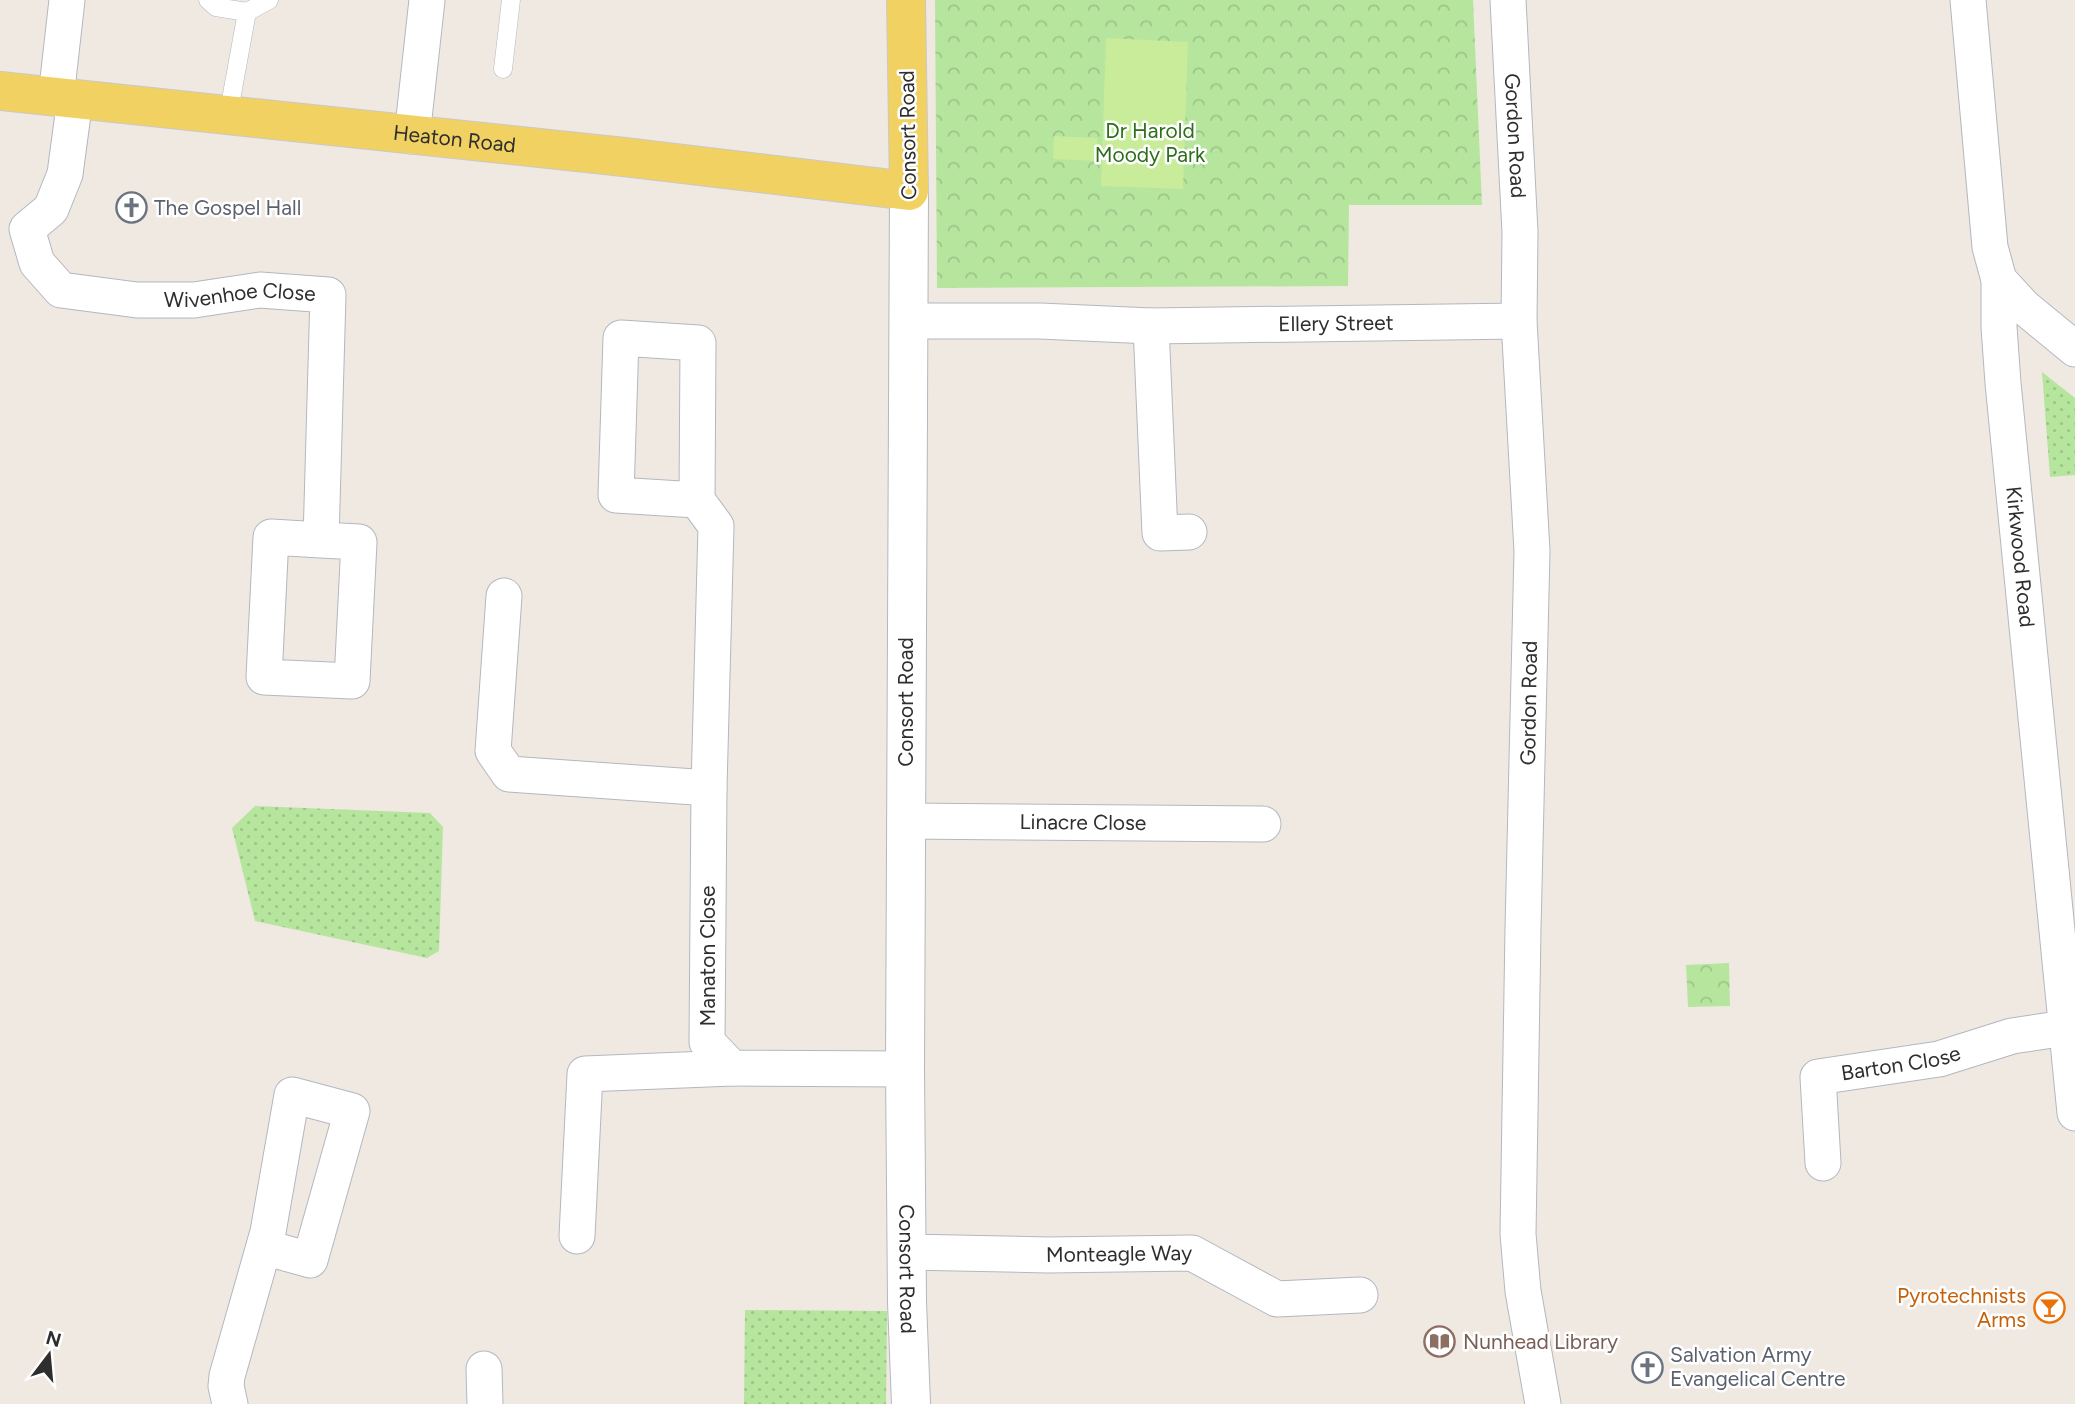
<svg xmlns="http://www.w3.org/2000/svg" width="2075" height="1404" font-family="Figtree,sans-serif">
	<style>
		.grass { fill: url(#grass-dots) }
		.park { fill: url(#park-crowns) }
		.pitch { fill: #c9ec9a }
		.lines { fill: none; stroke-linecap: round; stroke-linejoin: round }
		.service-casing { stroke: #b4b7c1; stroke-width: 19 }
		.minor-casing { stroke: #b4b7c1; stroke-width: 37 }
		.tertiary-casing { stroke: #b4b7c1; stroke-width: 40 }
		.primary-casing { stroke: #c9c9c9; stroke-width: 40 }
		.service { stroke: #fff; stroke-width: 18 }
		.minor { stroke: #fff; stroke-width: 35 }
		.tertiary { stroke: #fff; stroke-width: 38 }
		.primary { stroke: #f2d163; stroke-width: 38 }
		.labels { text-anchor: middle; stroke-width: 5; stroke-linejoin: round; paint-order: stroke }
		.park-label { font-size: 21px; fill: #2c6e1b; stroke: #fff }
		.street-label { font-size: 21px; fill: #2e2e2e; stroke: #fff }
		.worship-label { font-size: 21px; fill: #5b616d; stroke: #fff; text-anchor: start }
		.food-label { font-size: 21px; fill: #c56008; stroke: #fff; text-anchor: end }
		.education-label { font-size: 21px; fill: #785e54; stroke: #fff; text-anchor: start }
	</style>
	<defs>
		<pattern id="grass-dots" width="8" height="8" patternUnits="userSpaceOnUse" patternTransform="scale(1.75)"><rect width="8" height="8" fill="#b6e59e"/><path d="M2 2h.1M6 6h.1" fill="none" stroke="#9dc588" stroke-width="1.8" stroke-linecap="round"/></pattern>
		<pattern id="park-crowns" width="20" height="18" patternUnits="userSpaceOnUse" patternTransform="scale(1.75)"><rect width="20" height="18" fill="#b6e59e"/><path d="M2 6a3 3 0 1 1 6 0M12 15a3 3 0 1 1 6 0" fill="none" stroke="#9dc588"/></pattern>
	</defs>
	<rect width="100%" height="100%" fill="#efe9e1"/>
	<path class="grass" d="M2042 372 2075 398V475L2050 477Z
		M255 806 430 813 443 827 439 951 427 958 255 921 232 828Z
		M745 1310 887 1311 886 1404H744Z"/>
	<path class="park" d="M935 0H1473L1482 205H1349L1348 286 937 288Z
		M1729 963 1730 1006 1688 1007 1686 965Z"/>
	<path class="pitch" d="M1106 38 1188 42 1183 189 1101 186Z
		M1054 136 1097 138V161L1053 159Z"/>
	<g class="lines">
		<defs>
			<path id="service" d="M208 0 216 7 247 12 269 0
				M503 69 511 0
				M228 116 247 12"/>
			<g id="minor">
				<path id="s1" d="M1508 0 1520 232 1519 321 1532 551 1523 929 1518 1234 1523 1291 1543 1404"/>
				<path id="s2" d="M1968 0 1990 247 1999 280V327L2003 383 2075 1113"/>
				<path d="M56 97 67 0"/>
				<path id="s3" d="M75 99 65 174 51 209 27 229 37 263 61 290 137 300H194L260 290 328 295 321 540 271 537 264 677 352 681 359 542 321 540"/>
				<path d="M412 136 427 0"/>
				<path d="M1999 280 2024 307 2075 349"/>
				<path id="s4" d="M909 321H1040L1151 326 1519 321"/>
				<path d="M1151 326 1160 533 1189 532"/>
				<path d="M697 500 616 495 621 338 698 343 697 500 716 526 709 788 707 1042 732 1068 905 1069"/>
				<path d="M504 596 493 751 509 774 709 788"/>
				<path id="s5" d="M905 821 1263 824"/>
				<path id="s6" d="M1823 1163 1818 1077 1939 1059 2012 1036 2065 1028"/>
				<path d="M577 1236 585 1074 732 1068"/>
				<path id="s7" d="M907 1252 1048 1255 1192 1253 1277 1299 1360 1295"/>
				<path d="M484 1369 485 1404"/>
				<path d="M230 1404 226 1386 227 1376 268 1232 292 1095 352 1111 310 1260 264 1247"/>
			</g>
			<g id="tertiary">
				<path id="s8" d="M909 191 905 1069 907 1302 911 1404"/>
			</g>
			<g id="primary">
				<path id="s9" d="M0 91 624 157 909 191 906 0"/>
			</g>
		</defs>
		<use href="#service" class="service-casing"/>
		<use href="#minor" class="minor-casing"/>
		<use href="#tertiary" class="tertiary-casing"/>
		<use href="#primary" class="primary-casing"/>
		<use href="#service" class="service"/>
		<use href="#minor" class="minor"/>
		<use href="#tertiary" class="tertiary"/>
		<use href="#primary" class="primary"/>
	</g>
	<defs>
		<symbol id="church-ring" viewBox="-11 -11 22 22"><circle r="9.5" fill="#fff" stroke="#6b7280" stroke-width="1.5"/><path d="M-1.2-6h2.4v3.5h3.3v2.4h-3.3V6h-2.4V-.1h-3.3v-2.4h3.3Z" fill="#6b7280"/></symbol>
		<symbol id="bar-ring" viewBox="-11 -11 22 22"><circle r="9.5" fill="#fff" stroke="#e8710a" stroke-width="1.5"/><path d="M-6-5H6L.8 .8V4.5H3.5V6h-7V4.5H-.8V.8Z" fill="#e8710a"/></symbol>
		<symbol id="library-ring" viewBox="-11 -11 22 22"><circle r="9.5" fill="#fff" stroke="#8d6e63" stroke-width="1.5"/><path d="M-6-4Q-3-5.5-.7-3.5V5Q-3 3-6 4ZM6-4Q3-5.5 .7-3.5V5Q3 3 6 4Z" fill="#8d6e63"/></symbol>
	</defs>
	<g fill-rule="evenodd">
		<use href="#church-ring" x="114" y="190" width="35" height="35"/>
		<use href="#bar-ring" x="2032" y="1290" width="35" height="35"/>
		<use href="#library-ring" x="1422" y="1324" width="35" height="35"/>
		<use href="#church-ring" x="1630" y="1350" width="35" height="35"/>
	</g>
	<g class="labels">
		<g class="park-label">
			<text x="1150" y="138">Dr Harold<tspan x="1150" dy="24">Moody Park</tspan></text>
		</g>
		<g class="street-label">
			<text transform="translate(908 135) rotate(-91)" y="7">Consort Road</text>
			<text dy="7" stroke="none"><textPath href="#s1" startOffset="136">Gordon Road</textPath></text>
			<text dy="7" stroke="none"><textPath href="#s9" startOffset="457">Heaton Road</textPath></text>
			<text dy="7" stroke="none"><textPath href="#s3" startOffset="396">Wivenhoe Close</textPath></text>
			<text dy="7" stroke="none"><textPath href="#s4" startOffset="427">Ellery Street</textPath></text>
			<text dy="7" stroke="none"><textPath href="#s2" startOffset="560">Kirkwood Road</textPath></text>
			<text transform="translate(906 702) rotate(-90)" y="7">Consort Road</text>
			<text transform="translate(1529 703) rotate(-89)" y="7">Gordon Road</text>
			<text dy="7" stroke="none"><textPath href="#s5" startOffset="178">Linacre Close</textPath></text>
			<text transform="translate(708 956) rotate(-90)" y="7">Manaton Close</text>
			<text dy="7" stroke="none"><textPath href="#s6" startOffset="170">Barton Close</textPath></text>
			<text dy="7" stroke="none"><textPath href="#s7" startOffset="212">Monteagle Way</textPath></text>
			<text dy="7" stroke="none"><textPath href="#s8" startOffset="1078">Consort Road</textPath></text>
		</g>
		<g class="worship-label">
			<text x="154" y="215">The Gospel Hall</text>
			<text x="1670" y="1362">Salvation Army<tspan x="1670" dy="24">Evangelical Centre</tspan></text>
		</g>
		<g class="food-label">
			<text x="2026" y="1303">Pyrotechnists<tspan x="2026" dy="24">Arms</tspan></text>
		</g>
		<g class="education-label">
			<text x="1463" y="1349">Nunhead Library</text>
		</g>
	</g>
	<g transform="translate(49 1355) rotate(16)" stroke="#ffffff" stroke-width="5" paint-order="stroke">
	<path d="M0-5L12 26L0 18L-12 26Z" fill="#2e2e2e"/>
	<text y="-10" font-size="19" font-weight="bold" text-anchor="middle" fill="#2e2e2e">N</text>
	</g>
</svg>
